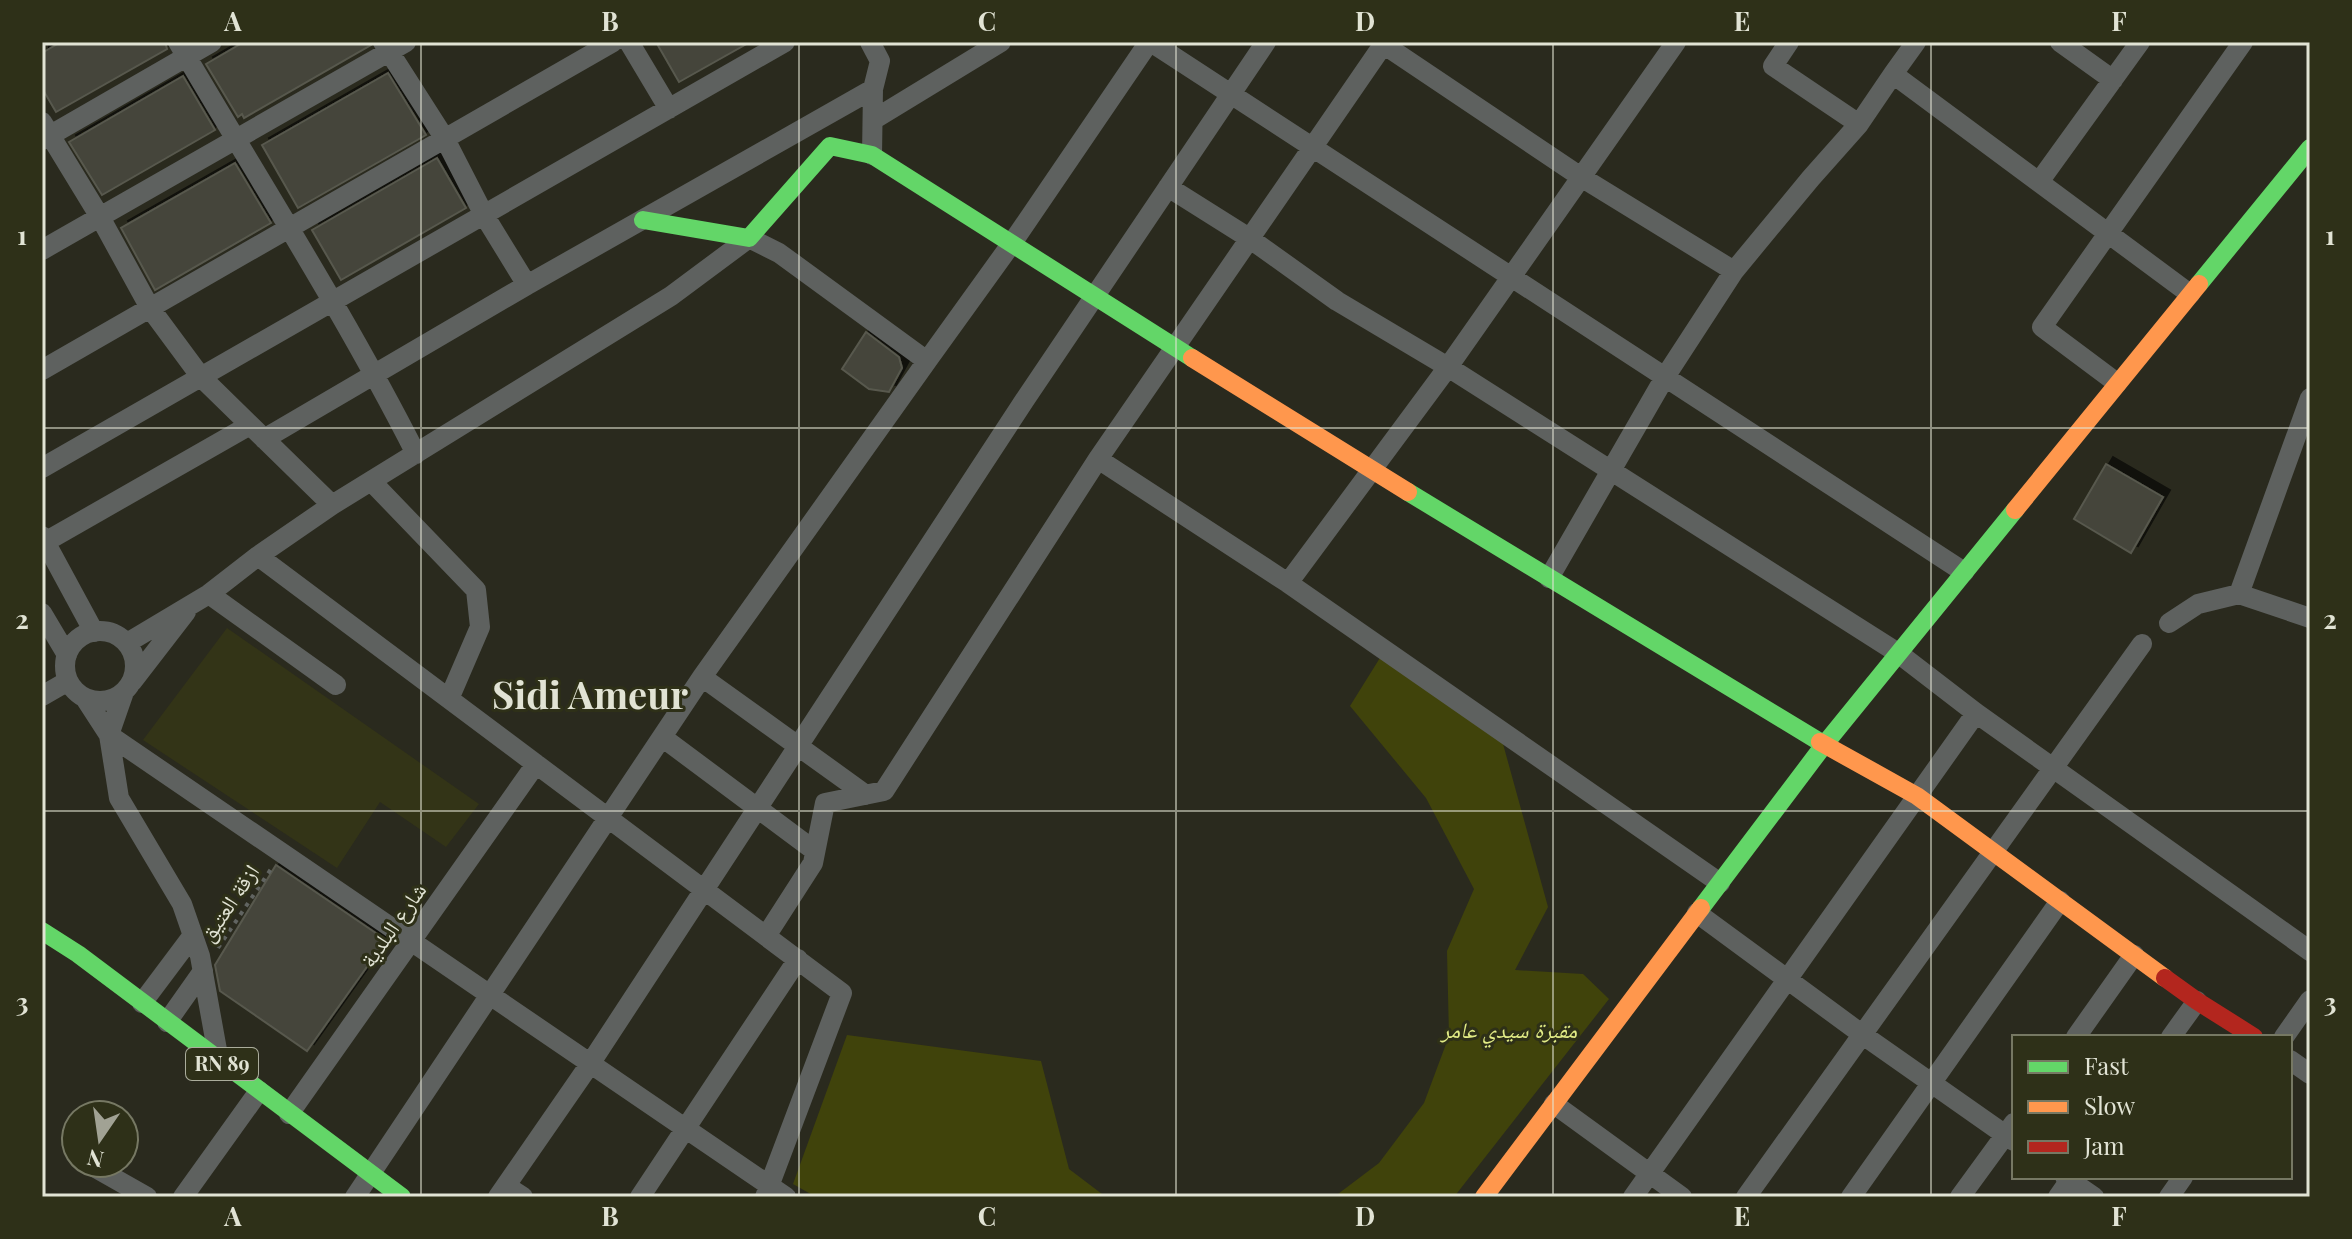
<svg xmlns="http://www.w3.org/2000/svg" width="2352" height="1239" font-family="'Playfair Display','Noto Naskh Arabic',serif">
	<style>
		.built { fill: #333417 }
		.green { fill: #40430b }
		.building { fill: #44453b; stroke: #58594e; stroke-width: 2; filter: url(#shadow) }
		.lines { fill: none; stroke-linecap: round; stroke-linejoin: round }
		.path { stroke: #616461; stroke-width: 4; stroke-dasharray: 4 6; stroke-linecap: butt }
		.street { stroke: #5e615f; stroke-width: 20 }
		.fast { stroke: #63d668; stroke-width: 18 }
		.slow { stroke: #ff974d; stroke-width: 18 }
		.jam { stroke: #b3261e; stroke-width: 18 }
		.grid { fill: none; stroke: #e1e3d4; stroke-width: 2; stroke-opacity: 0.55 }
		.labels { text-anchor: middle; stroke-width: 6; stroke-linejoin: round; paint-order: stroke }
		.shield { fill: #2e3018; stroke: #abad9c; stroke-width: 2 }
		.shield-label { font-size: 20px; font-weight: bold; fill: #e1e3d4 }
		.street-label { font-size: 22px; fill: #e1e3d4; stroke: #2e3018 }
		.park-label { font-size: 22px; font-style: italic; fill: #e2ec86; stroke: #2e3018 }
		.town-label { font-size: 38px; font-weight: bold; fill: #e1e3d4; stroke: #2e3018 }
		.neatline { fill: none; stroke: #e1e3d4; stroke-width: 3 }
		.grid-label { font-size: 26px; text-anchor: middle; font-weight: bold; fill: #e1e3d4 }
	</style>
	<defs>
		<filter id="shadow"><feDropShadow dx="7" dy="-7" stdDeviation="0" flood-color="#0009"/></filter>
	</defs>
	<rect width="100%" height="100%" fill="#2a2a1e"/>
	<path class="built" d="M227 628 479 804 446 847 380 802 337 868 143 740Z"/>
	<path class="green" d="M1383 653 1500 733 1548 907 1515 970 1583 974 1609 999 1454 1197H1334L1379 1163 1424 1103 1449 1036 1447 951 1474 889 1426 798 1350 706Z
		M847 1035 1041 1061 1069 1169 1106 1197H816L793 1184Z"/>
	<path class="building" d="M61 42H165L167 49 56 112 42 88V53Z
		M244 42H370L371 45 244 118 242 114 238 117 206 64Z
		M656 42H750L679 82Z
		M388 73 426 135 298 208 262 145Z
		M183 76 215 130 102 195 69 142Z
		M437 158 466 208 341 280 312 230Z
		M235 163 271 223 155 290 121 228Z
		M866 332 899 357 902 368 889 392 869 389 842 369Z
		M2106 464 2163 497 2131 553 2074 519Z
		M276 865 386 940 307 1051 220 991 215 965Z"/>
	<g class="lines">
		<path class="path" d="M218 948 271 869"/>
		<path class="street" d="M178 42C258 179 344 312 416 454
			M629 42 669 109
			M870 42 880 61 873 89
			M1151 42 1964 572
			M1385 42 1098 459 1288 583 1720 883
			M1789 42 1773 66 1859 124 1893 74
			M1916 42 1893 74 2190 294
			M2060 42 2113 80
			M1383 44 1581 177 1734 271
			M873 120 1001 42
			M42 122 100 217 150 308 201 377 332 505 258 556 209 594 127 643
			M42 140 212 42
			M2039 182 2140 42
			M1168 187 1249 238 1337 301 1448 367 1898 653 1976 713 2310 951
			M42 250 406 42
			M527 285 873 89 872 155
			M42 370 613 42
			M2117 383 2042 327 2243 42
			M264 439 527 285 484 215 445 139 383 42
			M42 468 785 42
			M371 481 476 590 480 627 449 699
			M332 505 671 296 749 238 779 253 927 361 1012 243 1149 42
			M42 536 94 632
			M45 542 250 425
			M258 556 842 993 765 1197
			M1549 578 1665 377 1734 271 1811 178 1859 124
			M1288 583 1448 367 1676 42
			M209 594 336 685
			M2239 594 2310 398
			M42 613 67 655
			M2169 623 2198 604 2239 594 2310 618
			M65 666a35 35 0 1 1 70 0a35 35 0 1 1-70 0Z
			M702 677 866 795
			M132 682 186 612
			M124 692 109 735 119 798 182 904 200 956 219 1061
			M42 696 68 681
			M85 698 109 735 786 1197
			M662 737 815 851
			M1697 913 1863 1035 2014 1141
			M766 936 813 863 825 803 884 791 1098 459
			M142 1003 193 935
			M167 1022 203 971
			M2076 1037 2134 955
			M2171 1037 2197 1001
			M2284 1037 2310 1000
			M2290 1060 2310 1074
			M1554 1104 1682 1197
			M289 1114 536 764
			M87 1163 147 1197
			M2065 1177 2094 1197
			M506 1186 523 1197
			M183 1197 259 1091
			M355 1197 702 677 927 361
			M498 1197 590 1064 1024 401 1266 42
			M640 1197 798 959
			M1633 1197 1976 713
			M1746 1197 2142 644
			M1851 1197 2060 901
			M1960 1197 2014 1123
			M2058 1197 2072 1177
			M2169 1197 2183 1177"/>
		<path class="fast" d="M643 220 749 238 830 146 872 155 1192 358
			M2199 284 2310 148
			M1408 492 1820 742
			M1701 908 1824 745 2015 510
			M42 931 78 954 402 1197"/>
		<path class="slow" d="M1192 358 1408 492
			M2015 510 2199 284
			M1820 742 1917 796 2165 978
			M1484 1197 1701 908"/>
		<path class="jam" d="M2165 978 2197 1001 2254 1037"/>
	</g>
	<path class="grid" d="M421 42V1197M799 42V1197M1176 42V1197M1553 42V1197M1931 42V1197M42 428H2310M42 811H2310"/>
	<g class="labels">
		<rect class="shield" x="186" y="1048" width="72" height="32" rx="6"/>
		<g class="shield-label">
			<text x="222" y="1071">RN 89</text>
		</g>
		<g class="street-label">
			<text transform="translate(229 903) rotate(-56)" y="8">ازقة العتيق</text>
			<text transform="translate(393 925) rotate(-55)" y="8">شارع البلدية</text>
		</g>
		<g class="park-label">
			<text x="1509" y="1038">مقبرة سيدي عامر</text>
		</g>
		<g class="town-label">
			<text x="590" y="709">Sidi Ameur</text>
		</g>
	</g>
	<rect width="2352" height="1239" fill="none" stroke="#2e3018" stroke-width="88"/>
	<rect x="2012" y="1035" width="280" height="144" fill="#2e3018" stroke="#767863" stroke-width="2"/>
	<rect x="2028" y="1061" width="40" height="12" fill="#63d668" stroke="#767863" stroke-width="2"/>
	<text x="2084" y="1075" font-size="24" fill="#e1e3d4">Fast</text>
	<rect x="2028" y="1101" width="40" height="12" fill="#ff974d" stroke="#767863" stroke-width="2"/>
	<text x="2084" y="1115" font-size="24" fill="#e1e3d4">Slow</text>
	<rect x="2028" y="1141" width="40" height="12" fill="#b3261e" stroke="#767863" stroke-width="2"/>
	<text x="2084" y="1155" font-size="24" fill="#e1e3d4">Jam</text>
	<g transform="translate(100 1139) rotate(193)"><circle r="38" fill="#2e3018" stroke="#767863" stroke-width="2"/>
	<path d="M0-6L14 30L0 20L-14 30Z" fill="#a1a294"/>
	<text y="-12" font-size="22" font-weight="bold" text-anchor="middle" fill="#e1e3d4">N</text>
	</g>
	<rect x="44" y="44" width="2264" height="1151" class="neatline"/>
	<g class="grid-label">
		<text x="233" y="31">A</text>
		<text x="610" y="31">B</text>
		<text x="987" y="31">C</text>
		<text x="1365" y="31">D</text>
		<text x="1742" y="31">E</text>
		<text x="2119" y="31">F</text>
		<text x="22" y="245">1</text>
		<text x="2330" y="245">1</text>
		<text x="22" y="629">2</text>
		<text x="2330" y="629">2</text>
		<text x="22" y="1012">3</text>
		<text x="2330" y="1012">3</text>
		<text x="233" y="1226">A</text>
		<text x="610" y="1226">B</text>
		<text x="987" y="1226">C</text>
		<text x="1365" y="1226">D</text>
		<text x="1742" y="1226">E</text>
		<text x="2119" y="1226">F</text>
	</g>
</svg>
